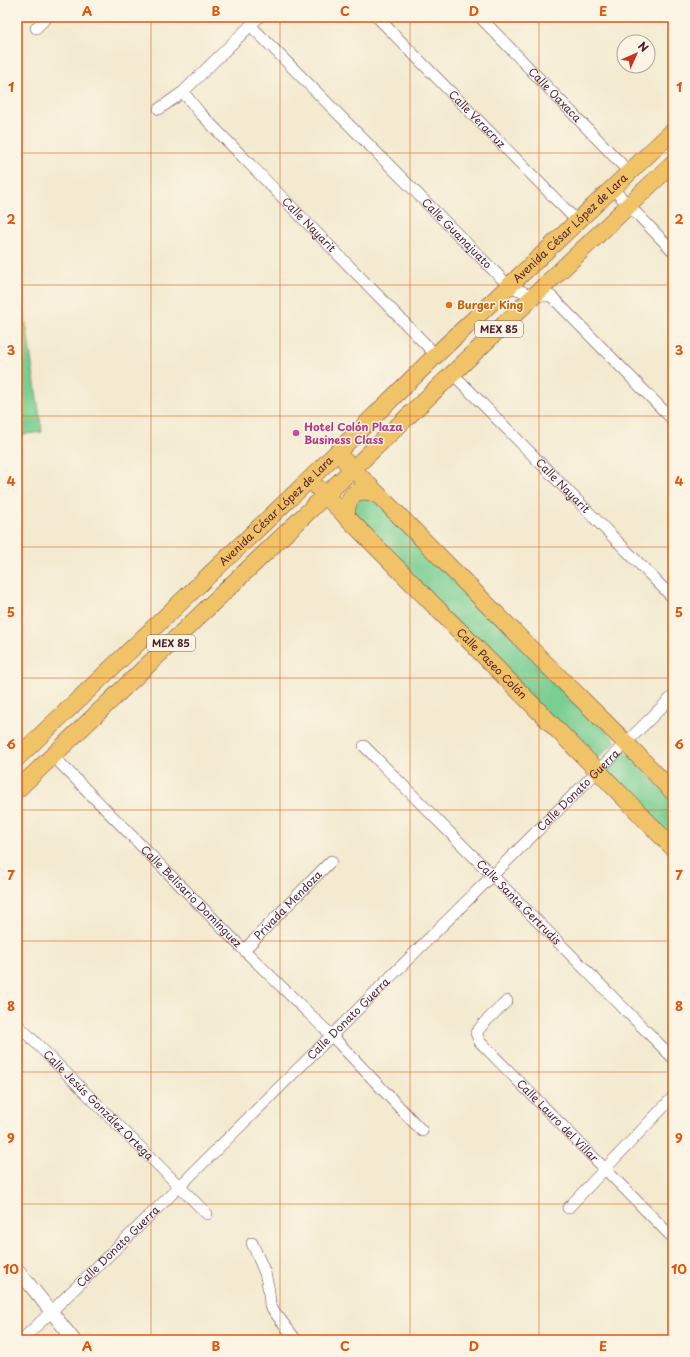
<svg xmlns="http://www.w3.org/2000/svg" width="690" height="1357" font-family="'Playpen Sans',sans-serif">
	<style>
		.green { fill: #79ce92; stroke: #62765e }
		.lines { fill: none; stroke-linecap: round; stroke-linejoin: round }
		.minor-casing { stroke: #633d44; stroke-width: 12 }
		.tertiary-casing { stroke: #633d44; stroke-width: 14 }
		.primary-casing { stroke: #633d44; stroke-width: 18 }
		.minor { stroke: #fff; stroke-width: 11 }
		.tertiary { stroke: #fff; stroke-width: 13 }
		.primary { stroke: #f1c369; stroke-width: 17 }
		.grid { fill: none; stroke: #e0560e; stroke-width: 1; stroke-opacity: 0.55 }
		.food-dot { fill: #e8710a; stroke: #fcf5e5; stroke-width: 1.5 }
		.hotel-dot { fill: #d1479c; stroke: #fcf5e5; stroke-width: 1.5 }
		.labels { text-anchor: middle; stroke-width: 3; stroke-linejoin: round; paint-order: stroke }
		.shield { fill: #fcf5e5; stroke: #7f5f63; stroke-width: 1 }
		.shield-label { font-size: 10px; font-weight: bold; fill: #4a1f2b }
		.street-label { font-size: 11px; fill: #4a1f2b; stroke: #fcf5e5 }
		.food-label { font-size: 11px; font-weight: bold; fill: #c56008; stroke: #fcf5e5; text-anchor: start }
		.hotel-label { font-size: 11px; font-weight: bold; fill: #b23c85; stroke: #fcf5e5; text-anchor: start }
		.neatline { fill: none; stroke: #e0560e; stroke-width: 1.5 }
		.grid-label { font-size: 13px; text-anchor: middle; font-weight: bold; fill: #e0560e }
	</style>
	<rect width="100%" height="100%" fill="#fcf5e5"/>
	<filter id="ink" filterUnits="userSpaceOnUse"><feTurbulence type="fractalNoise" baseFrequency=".025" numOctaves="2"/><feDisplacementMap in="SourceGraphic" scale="8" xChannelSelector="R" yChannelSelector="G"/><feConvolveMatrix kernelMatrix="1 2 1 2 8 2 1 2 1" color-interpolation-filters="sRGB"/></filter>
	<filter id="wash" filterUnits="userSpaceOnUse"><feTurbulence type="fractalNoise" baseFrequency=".012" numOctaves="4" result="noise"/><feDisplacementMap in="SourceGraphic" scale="16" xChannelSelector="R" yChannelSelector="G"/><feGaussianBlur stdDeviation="0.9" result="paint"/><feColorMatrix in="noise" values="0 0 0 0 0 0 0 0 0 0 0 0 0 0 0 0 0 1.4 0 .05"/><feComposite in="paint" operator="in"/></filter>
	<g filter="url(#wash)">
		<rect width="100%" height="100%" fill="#f3ead0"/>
		<path class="green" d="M17 263 42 432 17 435Z
			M364 495 385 506 616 741 594 763 361 527 352 507Z
			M625 751 673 801V842L603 772Z"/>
	</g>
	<g filter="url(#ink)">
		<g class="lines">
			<defs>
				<g id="minor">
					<path id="s1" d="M377 17 578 222"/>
					<path id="s2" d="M480 17 629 172"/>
					<path id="s3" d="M251 26 509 286 533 296H551L673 420"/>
					<path d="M36 28 47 17"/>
					<path id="s4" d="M183 92 200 113 436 355"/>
					<path d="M159 109 183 92 259 17"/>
					<path d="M612 188 673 251"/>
					<path id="s5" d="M452 373 673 598"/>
					<path id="s6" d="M364 746 673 1058"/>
					<path id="s7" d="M53 756 244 950 332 1036 422 1131"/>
					<path id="s8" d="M244 950 331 861"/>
					<path id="s9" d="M507 1001 484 1023 476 1033 480 1042 673 1238"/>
					<path id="s10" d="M17 1024 207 1214"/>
					<path d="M568 1208 673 1097"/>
					<path d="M252 1243 265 1273 269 1291 270 1306 296 1340"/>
					<path id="s11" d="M22 1340 179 1187 673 696"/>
				</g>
				<path id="tertiary" d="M17 1269 74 1340"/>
				<g id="primary">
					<path d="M345 461 539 657 626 743 673 792"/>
					<path id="s12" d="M318 488 598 771 673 848"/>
					<path d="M346 517C347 493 357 486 379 495"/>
					<path id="s13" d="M17 758 310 479 436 355 673 131"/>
					<path d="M17 790 673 163"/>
				</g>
			</defs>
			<use href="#minor" class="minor-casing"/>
			<use href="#tertiary" class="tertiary-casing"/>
			<use href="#primary" class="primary-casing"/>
			<use href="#minor" class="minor"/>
			<use href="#tertiary" class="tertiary"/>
			<use href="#primary" class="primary"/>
		</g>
	</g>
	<path class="grid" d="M151 17V1340M280 17V1340M410 17V1340M539 17V1340M17 153H673M17 285H673M17 416H673M17 547H673M17 678H673M17 810H673M17 941H673M17 1072H673M17 1204H673"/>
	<circle class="food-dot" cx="449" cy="305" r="4"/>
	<circle class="hotel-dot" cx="296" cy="433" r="4"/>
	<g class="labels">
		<g class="shield">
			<rect x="475" y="321" width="48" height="16" rx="3"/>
			<rect x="147" y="635" width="48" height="16" rx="3"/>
		</g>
		<g class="shield-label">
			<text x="499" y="333">MEX 85</text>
			<text x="171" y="647">MEX 85</text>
		</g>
		<g class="street-label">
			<text dy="4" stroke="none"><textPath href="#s2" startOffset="108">Calle Oaxaca</textPath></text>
			<text dy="4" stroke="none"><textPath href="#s1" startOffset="143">Calle Veracruz</textPath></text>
			<text dy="4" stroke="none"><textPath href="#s4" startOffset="183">Calle Nayarit</textPath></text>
			<text dy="4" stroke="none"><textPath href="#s13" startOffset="766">Avenida César López de Lara</textPath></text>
			<text dy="4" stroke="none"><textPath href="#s3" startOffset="292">Calle Guanajuato</textPath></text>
			<text dy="4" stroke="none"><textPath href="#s5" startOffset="158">Calle Nayarit</textPath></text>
			<text dy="4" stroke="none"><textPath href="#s13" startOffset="358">Avenida César López de Lara</textPath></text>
			<text dy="4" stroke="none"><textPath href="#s12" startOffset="247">Calle Paseo Colón</textPath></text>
			<text dy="4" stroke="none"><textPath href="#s11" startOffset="782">Calle Donato Guerra</textPath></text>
			<text dy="4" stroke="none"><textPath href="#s7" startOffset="197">Calle Belisario Domínguez</textPath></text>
			<text dy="4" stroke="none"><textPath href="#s6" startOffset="220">Calle Santa Gertrudis</textPath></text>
			<text dy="4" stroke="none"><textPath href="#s8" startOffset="63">Privada Mendoza</textPath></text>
			<text dy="4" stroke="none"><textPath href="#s11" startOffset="458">Calle Donato Guerra</textPath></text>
			<text dy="4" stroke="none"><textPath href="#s10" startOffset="115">Calle Jesús González Ortega</textPath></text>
			<text dy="4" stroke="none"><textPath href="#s9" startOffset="165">Calle Lauro del Villar</textPath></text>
			<text dy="4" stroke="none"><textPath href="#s11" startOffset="134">Calle Donato Guerra</textPath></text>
		</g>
		<g class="food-label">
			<text x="457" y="309">Burger King</text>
		</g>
		<g class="hotel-label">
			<text x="304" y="431">Hotel Colón Plaza<tspan x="304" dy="13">Business Class</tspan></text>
		</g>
	</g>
	<rect width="690" height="1357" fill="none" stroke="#fcf5e5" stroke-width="44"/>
	<g transform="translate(636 54) rotate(45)"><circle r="19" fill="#fcf5e5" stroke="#b59f9b"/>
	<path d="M0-3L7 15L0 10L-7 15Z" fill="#c8321e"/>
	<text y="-6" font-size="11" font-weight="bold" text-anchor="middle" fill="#4a1f2b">N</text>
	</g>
	<rect x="22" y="22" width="646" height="1313" class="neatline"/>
	<g class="grid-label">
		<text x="87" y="16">A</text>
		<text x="216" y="16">B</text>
		<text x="345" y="16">C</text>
		<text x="474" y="16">D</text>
		<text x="603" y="16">E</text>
		<text x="11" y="92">1</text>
		<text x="679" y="92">1</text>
		<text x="11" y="224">2</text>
		<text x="679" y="224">2</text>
		<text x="11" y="355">3</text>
		<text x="679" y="355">3</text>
		<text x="11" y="486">4</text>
		<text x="679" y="486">4</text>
		<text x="11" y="617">5</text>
		<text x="679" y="617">5</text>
		<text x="11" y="749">6</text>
		<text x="679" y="749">6</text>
		<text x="11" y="880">7</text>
		<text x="679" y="880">7</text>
		<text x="11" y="1011">8</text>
		<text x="679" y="1011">8</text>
		<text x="11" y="1143">9</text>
		<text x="679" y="1143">9</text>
		<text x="11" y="1274">10</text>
		<text x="679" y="1274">10</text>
		<text x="87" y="1351">A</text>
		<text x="216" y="1351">B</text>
		<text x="345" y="1351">C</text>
		<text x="474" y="1351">D</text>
		<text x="603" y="1351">E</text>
	</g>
</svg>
